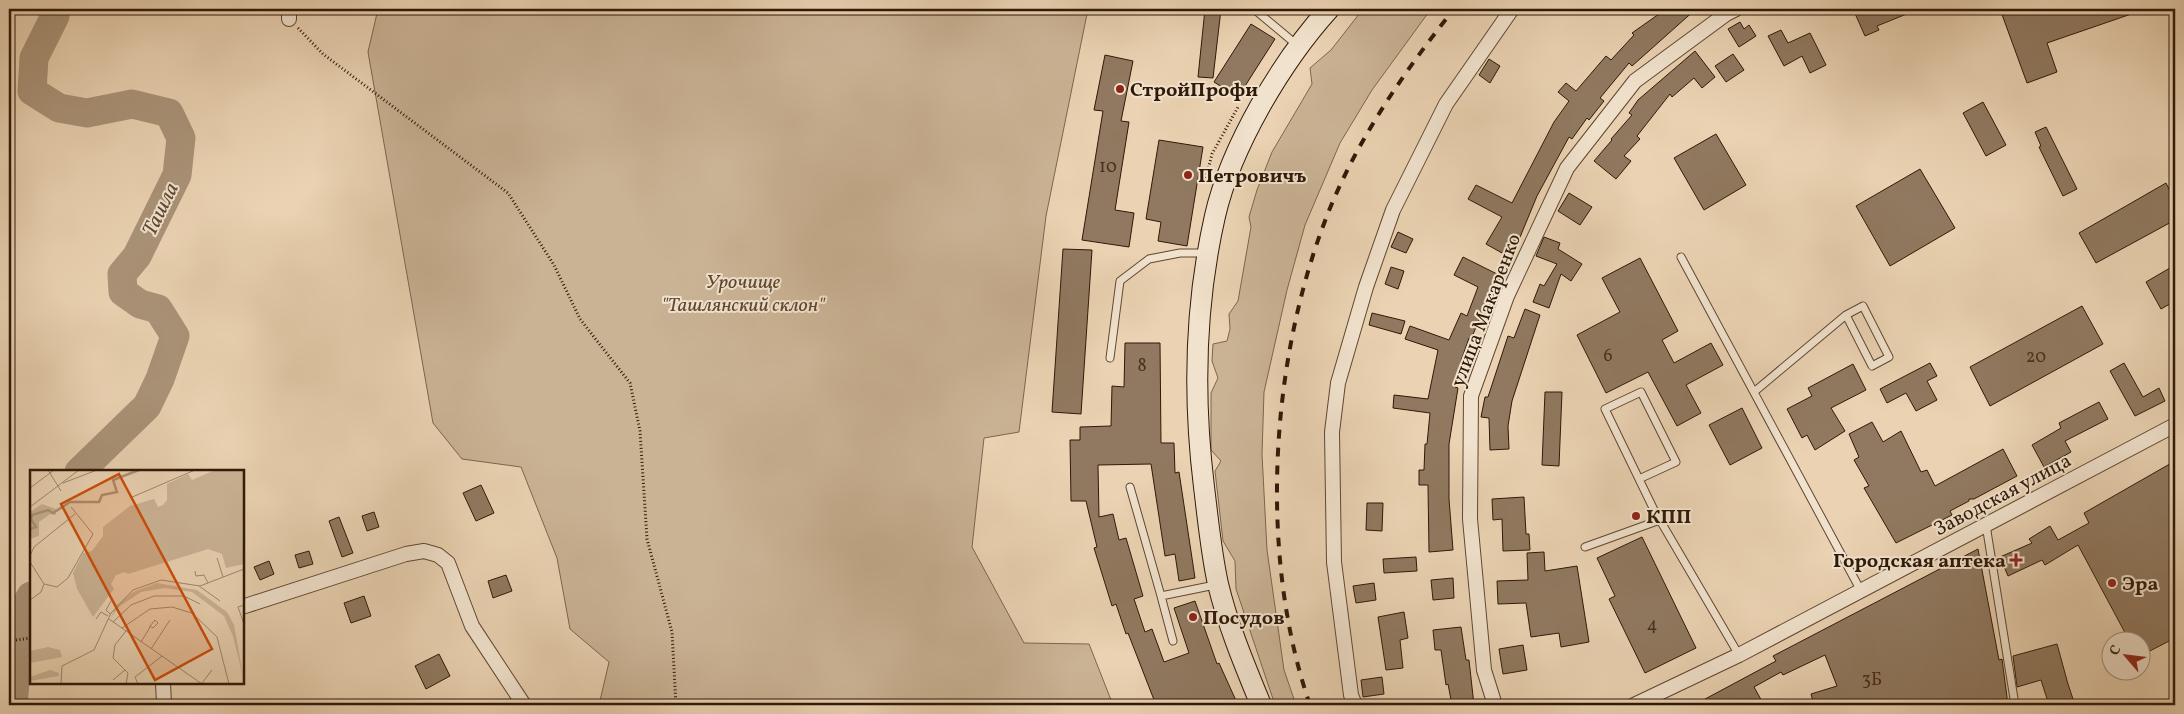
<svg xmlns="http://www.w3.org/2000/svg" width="2184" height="714" font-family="Vollkorn,serif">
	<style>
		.green { fill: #cab395; stroke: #7c664e }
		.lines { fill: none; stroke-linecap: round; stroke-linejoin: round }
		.river { stroke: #aa9378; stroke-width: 29 }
		.building { fill: #907960; stroke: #2f1908 }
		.lane-casing { stroke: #5e4732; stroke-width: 9 }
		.street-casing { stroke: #5e4732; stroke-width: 16 }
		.secondary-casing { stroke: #2f1908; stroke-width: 22 }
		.path { stroke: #2f1908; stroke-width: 3; stroke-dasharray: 1 2.5; stroke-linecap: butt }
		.lane { stroke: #f1e2cd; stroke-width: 7 }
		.street { stroke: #f1e2cd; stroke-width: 14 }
		.secondary { stroke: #f1e2cd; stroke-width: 20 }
		.rail { stroke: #2f1908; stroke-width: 4; stroke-dasharray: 9 9; stroke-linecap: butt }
		.poi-dot { fill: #8f2418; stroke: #f1e2cd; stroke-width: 2 }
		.labels { text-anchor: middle; stroke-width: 4; stroke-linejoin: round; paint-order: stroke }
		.number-label { font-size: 18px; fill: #47311e }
		.poi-label { font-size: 20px; font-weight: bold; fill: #2f1908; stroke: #f1e2cd; text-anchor: start }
		.park-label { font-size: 20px; font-style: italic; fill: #5e4732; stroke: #f1e2cd }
		.street-label { font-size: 20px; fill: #2f1908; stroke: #f1e2cd }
		.water-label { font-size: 21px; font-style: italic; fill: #604a35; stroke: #f1e2cd }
		.inset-river { fill: none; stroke: #aa9378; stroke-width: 2.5 }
		.inset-road { fill: none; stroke: #9f886e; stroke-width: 1 }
		.view { fill: #cc4f0b; fill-opacity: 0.15; stroke: #cc4f0b; stroke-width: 2.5 }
		.inset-edge { fill: none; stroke: #2f1908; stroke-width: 2.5 }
	</style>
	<rect width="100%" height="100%" fill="#ead2b2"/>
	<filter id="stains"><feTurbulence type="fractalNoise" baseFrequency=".004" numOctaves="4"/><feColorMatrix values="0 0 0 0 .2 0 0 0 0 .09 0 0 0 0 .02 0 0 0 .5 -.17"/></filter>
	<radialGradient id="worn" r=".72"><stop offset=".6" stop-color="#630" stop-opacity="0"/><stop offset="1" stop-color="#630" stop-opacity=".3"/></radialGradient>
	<path class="green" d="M378 9H1088L1046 216 1019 432 984 438 972 547 1024 643 1089 644 1113 705H599L609 662 570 629 557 558 521 467 462 459 433 423 368 52Z
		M1363 9H1431L1372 90 1340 143 1305 225 1287 290 1264 392 1262 454 1267 550 1284 670 1296 705H1272L1273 699 1236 589 1235 561 1223 541 1215 471 1221 461 1211 450V393L1218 378 1212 361 1213 344 1227 341 1230 329 1229 314 1238 301 1251 227 1249 217 1257 190 1272 152 1312 84 1310 68 1331 50Z"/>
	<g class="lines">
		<path class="river" d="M56 9 55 16 34 58 32 91 59 108 87 113 132 104 169 113 181 138 177 175 137 256 122 274 123 292 140 304 158 309 175 336 160 379 147 406 79 472
			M13 705 21 613 31 596"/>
	</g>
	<path class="building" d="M1205 9H1221L1213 78 1198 77Z
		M1666 9H1696L1632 66 1629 63 1600 98 1604 101 1589 120 1587 118 1572 139 1569 137 1537 196 1518 242 1511 239 1502 253 1486 244 1502 217 1468 199 1476 185 1512 203 1554 122 1569 101 1558 92 1566 83 1576 91 1606 56 1611 60 1634 35 1632 33Z
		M1853 9H1919L1877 26 1879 30 1865 36Z
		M2000 9H2140V11L2047 43 2057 72 2027 83Z
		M1740 22 1744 29 1749 25 1756 36 1739 47 1728 29Z
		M1251 24 1275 39 1238 97 1214 82Z
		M1781 30 1788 43 1810 33 1826 65 1810 73 1802 56 1784 66 1768 36Z
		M1695 51 1715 77 1702 88 1694 78 1672 97 1670 94 1637 136 1640 139 1624 156 1631 161 1616 179 1594 161 1612 140 1611 139 1632 115 1629 113 1638 100Z
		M1733 54 1744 70 1726 82 1715 66Z
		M1105 55 1133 61 1121 121 1129 122 1115 210 1134 213 1129 247 1082 240 1103 111 1094 110Z
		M1489 59 1500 66 1490 83 1479 75Z
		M1983 102 2006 145 1986 156 1963 113Z
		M2046 127 2077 189 2063 196 2039 147 2041 146 2035 132Z
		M1716 134 1746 185 1704 210 1674 158Z
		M1159 140 1203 147 1187 246 1158 241 1161 222 1146 219Z
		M1920 169 1955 228 1890 266 1856 206Z
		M2166 183 2171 193 2175 191V220L2096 263 2079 233Z
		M1569 193 1592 207 1580 225 1558 211Z
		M1398 232 1413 239 1406 253 1391 247Z
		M1544 237 1560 243 1558 249 1582 264 1571 281 1561 274 1549 308 1533 302 1540 284 1544 286 1557 264 1536 256Z
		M1063 249 1092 250 1081 414 1052 412Z
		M1463 257 1501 276 1484 319 1480 318 1471 339 1469 338 1462 358 1455 387 1458 388 1449 444V499L1453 550 1429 552 1428 485H1419V470H1424L1425 444H1427L1430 413 1393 408 1394 395 1428 399 1438 350 1405 339 1410 326 1449 340 1461 313 1467 316 1478 287 1454 275Z
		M1640 258 1678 331 1662 340 1674 363 1711 343 1723 365 1686 385 1701 413 1677 426 1648 372 1606 393 1577 335 1620 312 1602 278Z
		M2175 265V301L2161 309 2146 282Z
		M1391 267 1404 271 1398 289 1385 284Z
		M2082 306 2103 344 1990 406 1970 367Z
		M1525 309 1540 315 1512 401 1508 426 1509 449 1490 450 1489 418 1481 417 1485 397H1488L1508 336 1514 338Z
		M1372 313 1405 321 1401 334 1369 325Z
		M1125 343H1160L1161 443H1174L1175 473 1179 472 1195 578 1179 581 1175 554 1165 556 1151 464 1098 465 1099 517 1113 514 1119 540 1126 538 1143 596 1134 599 1145 632 1152 629 1164 662 1189 653 1174 608 1195 601 1217 664 1219 663 1238 705H1156L1128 633 1126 634 1116 604 1112 606 1094 548 1097 547 1086 501H1071L1070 440H1080V427L1111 426 1112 386 1124 387Z
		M1930 363 1937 376 1927 381 1937 400 1916 411 1906 393 1887 403 1880 389Z
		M2124 363 2143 397 2159 388 2165 401 2135 416 2110 371Z
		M1853 364 1866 390 1831 408 1845 431 1815 450 1807 435 1802 438 1787 409 1812 396 1808 388Z
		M1545 392H1562L1559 466 1542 465Z
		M2099 402 2108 419 2065 441 2071 452 2044 467 2032 445 2061 428 2059 423Z
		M1742 408 1762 448 1730 465 1709 425Z
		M1872 422 1883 442 1901 431 1921 472 1927 470 1935 486 2003 449 2017 476 1974 499H1969V501L1950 511 1952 515 1896 543 1864 488 1869 486 1854 460 1859 457 1849 434Z
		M2175 461V638L2142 655V642H2130L2078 545 2045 565 2042 560 2008 576 2000 557 2032 543 2029 539 2050 526 2058 540 2089 523 2084 513Z
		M481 485 494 513 476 521 463 493Z
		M1524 497 1526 534H1529L1530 550 1503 551 1502 519 1493 520 1492 499Z
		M1367 503H1383L1382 531 1366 530Z
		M374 512 379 527 367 531 362 516Z
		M339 517 353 553 342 557 329 521Z
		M1642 537 1696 648 1645 673 1609 599 1615 596 1597 558Z
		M1978 549 1999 660 2002 659 2008 705H1814L1811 694 1837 686 1825 655 1783 675 1781 672 1754 687 1764 705H1694L1776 661 1773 656Z
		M309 551 313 564 299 568 295 555Z
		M1544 552 1545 571 1577 566 1589 642 1561 647 1559 633 1531 637 1526 603 1498 604 1497 581 1528 580 1527 553Z
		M1416 557 1417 571 1384 573 1383 559Z
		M269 561 274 574 260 580 254 567Z
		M506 575 512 591 493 598 488 581Z
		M1453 578 1454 598 1433 600 1431 580Z
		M1374 583 1376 600 1356 603 1353 586Z
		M364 596 371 616 351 623 344 603Z
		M1404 612 1408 638 1400 640 1403 668 1386 670 1378 617Z
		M1461 627 1466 660H1469L1474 705H1452L1448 684 1446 685 1441 650H1435L1433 630Z
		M2057 644 2068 684 2075 705H2049L2041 680 2017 687 2013 656Z
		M1523 645 1527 670 1503 674 1499 649Z
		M439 654 450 676 426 689 415 666Z
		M1382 677 1384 694 1363 697 1361 680Z"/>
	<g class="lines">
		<defs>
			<path id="lane" d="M1254 9 1297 45
				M1681 257 1861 591
				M1110 358 1120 281 1149 259 1180 253H1205
				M1754 392 1846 315 1863 306 1889 357 1872 366 1846 315
				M1639 479 1676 462 1641 392 1605 409 1654 510 1739 655
				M1130 487 1161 596
				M1986 525 2015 705
				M1585 547 1660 520
				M1173 641 1161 596 1215 585"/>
			<path id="street" d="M289 19V9
				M242 607 406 554 424 551 438 555 448 563 472 626 524 705
				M163 683 164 705
				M1355 705 1351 695 1334 562 1332 432 1338 383 1366 287 1393 210 1446 104 1512 9
				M1495 705 1484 670 1470 519 1471 396 1507 296 1567 168 1635 81 1726 14 1736 9
				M1634 705 1739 655 2175 425"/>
			<path id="secondary" d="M1261 705C1245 666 1228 626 1218 584 1211 552 1208 519 1204 487 1193 397 1195 304 1215 216 1231 146 1282 61 1329 9"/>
		</defs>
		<use href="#lane" class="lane-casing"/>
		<use href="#street" class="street-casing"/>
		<use href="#secondary" class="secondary-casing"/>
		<path class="path" d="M298 28 323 54 508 193 554 265 580 319 630 383 640 431 647 539 672 632 676 705
			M1206 178 1212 154 1238 107
			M9 641 31 638"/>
		<use href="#lane" class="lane"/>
		<use href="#street" class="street"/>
		<use href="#secondary" class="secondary"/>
		<path class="rail" d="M1310 705C1257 552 1270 350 1333 201 1363 131 1407 68 1454 9"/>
	</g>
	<g class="poi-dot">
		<circle cx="1120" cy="89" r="5"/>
		<circle cx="1188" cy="175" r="5"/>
		<circle cx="1636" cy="516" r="5"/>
		<path d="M2013.5 552.5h5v5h5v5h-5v5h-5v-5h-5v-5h5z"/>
		<circle cx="2112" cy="583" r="5"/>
		<circle cx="1193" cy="617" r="5"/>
	</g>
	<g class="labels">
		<g class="number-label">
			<text x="1108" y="172">10</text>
			<text x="1608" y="361">6</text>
			<text x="2036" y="362">20</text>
			<text x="1142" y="371">8</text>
			<text x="1652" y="630">4</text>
			<text x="1872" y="685">3Б</text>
		</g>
		<g class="poi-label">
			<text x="1130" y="96">СтройПрофи</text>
			<text x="1198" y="182">Петровичъ</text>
			<text x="1646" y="523">КПП</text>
			<text x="2006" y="567" text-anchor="end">Городская аптека</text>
			<text x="2122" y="590">Эра</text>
			<text x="1203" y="624">Посудов</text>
		</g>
		<g class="park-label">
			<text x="743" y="288">Урочище<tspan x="743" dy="23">"Ташлянский склон"</tspan></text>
		</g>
		<g class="street-label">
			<text transform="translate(1485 310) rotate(-69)" y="7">улица Макаренко</text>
			<text transform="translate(2002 494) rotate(-28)" y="7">Заводская улица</text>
		</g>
		<g class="water-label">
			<text transform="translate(160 209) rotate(-64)" y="7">Ташла</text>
		</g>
	</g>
	<g transform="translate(30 470)">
		<rect width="214" height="214" fill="#ead2b2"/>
		<path d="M185 0H214V94L196 98 192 84 178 79 98 104 95 102 86 105 81 114 84 119 63 147 47 119 43 103 53 83 62 81 73 66V57L100 36 124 29 128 37 133 35 137 30V14L158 4 162 10ZM12 34 26 39V45L20 44 9 52V66L0 69V42ZM127 113 167 120 197 142 204 155 214 211 203 166 194 146 162 122 135 118 111 122 90 136 81 147 86 136 103 122ZM18 177 30 180 32 187 0 193V181ZM20 200 29 203V206L0 211V207Z" fill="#cab395"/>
		<path class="inset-river" d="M0 59 6 57 1 49 2 45 18 40 23 43 40 32H69L72 25 87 22 83 10 109 0"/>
		<path class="inset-road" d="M18 0 31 21M33 13 67 0M0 18 24 0M100 28 165 0M0 37 49 0M0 86 4 77 45 44M187 88 193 107M0 92 14 114M165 101 166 106 174 105 178 113M14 114 27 117 38 108 63 64 41 37M169 116 190 131M0 130 11 122 14 114M214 135 208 137 214 154M80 144 76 140 81 131M66 149 71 142 78 146M79 149 172 214M83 152 101 135 124 126H154L170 134M92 158 120 139 142 137 162 143 187 167 199 214M96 161 85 175 83 188 98 203 96 214M111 172 119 159 120 156 125 150 128 153 123 158 120 156M121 179 140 150M83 210 95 200M172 213 182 200M31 214 32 196 64 180 81 143 103 120 131 110 170 116 214 99M108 214 105 207 132 186"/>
		<path class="view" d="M89 4 182 179 125 210 31 34Z"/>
		<rect width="214" height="214" class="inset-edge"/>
	</g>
	<rect width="2184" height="714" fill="none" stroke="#ead2b2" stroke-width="30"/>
	<rect x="10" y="10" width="2164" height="694" fill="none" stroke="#2f1908" stroke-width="2.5"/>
	<rect x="15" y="15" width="2154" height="684" fill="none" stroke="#2f1908"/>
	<g transform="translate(2126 656) rotate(298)"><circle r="24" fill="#f1e2cd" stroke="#a3927e"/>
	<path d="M0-4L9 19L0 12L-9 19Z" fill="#8f2418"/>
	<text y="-8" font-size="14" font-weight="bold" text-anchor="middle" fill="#2f1908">С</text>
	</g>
	<rect width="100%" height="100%" filter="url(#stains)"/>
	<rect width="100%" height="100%" fill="url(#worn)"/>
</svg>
